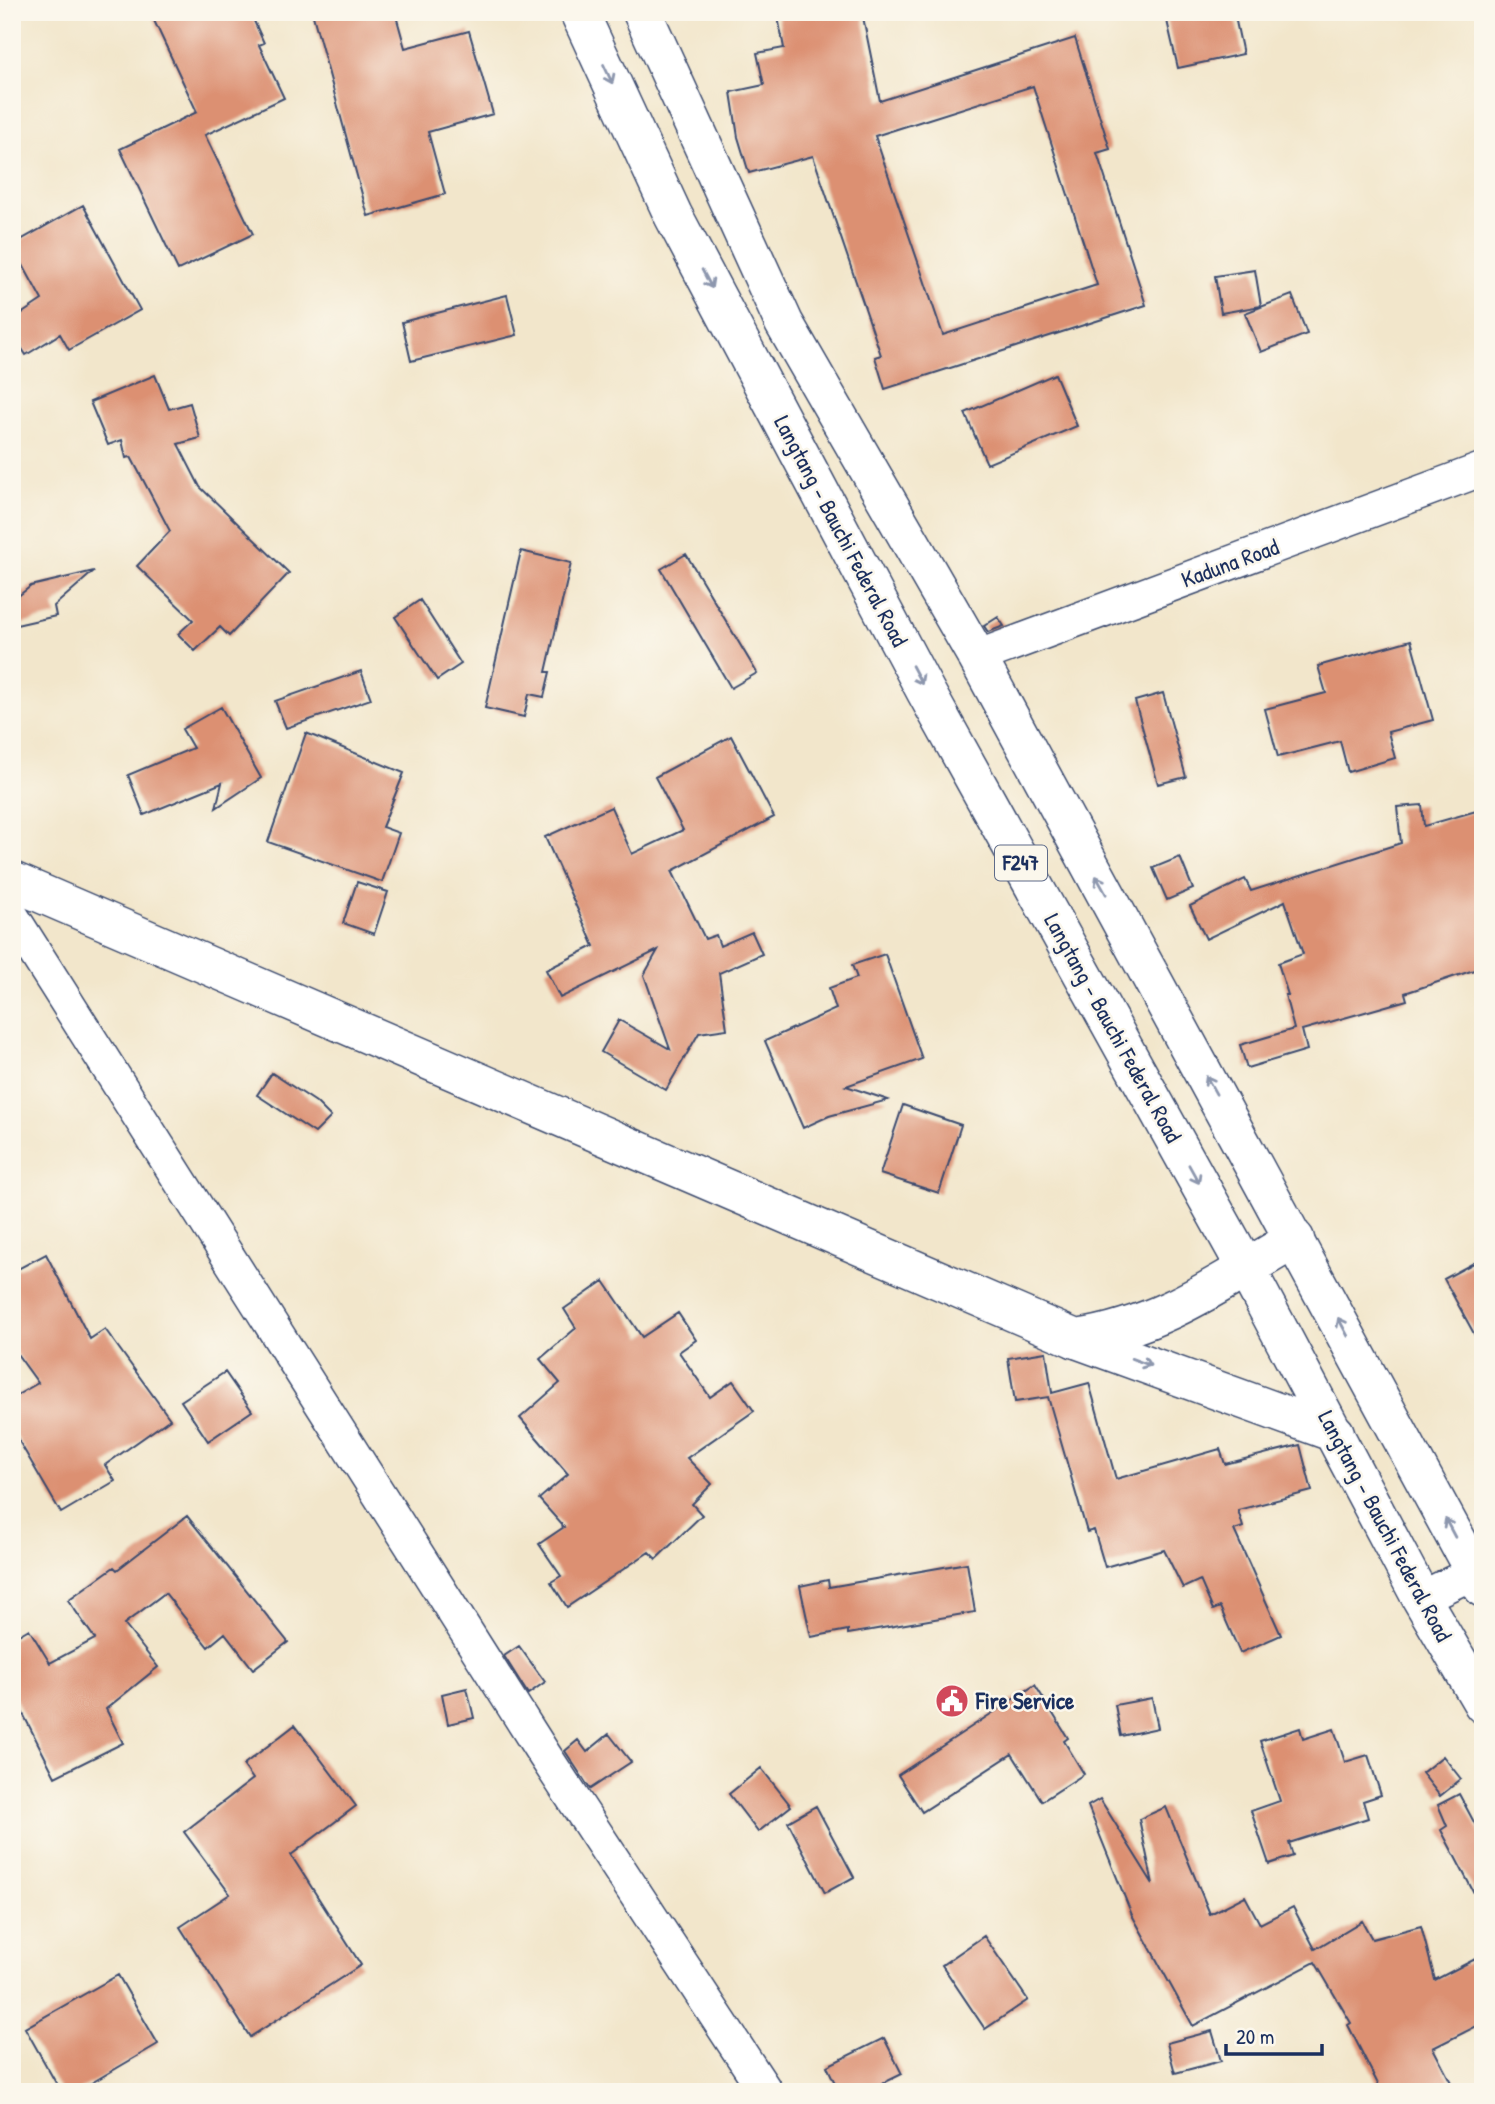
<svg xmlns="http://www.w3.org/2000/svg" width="1495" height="2104" font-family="'Patrick Hand',sans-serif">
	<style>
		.building { fill: #dc9072; fill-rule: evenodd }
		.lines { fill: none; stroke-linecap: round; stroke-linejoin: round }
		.street-casing { stroke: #3b4a6e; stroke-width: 36 }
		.secondary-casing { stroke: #3b4a6e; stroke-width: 41 }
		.primary-casing { stroke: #3b4a6e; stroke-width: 41 }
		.street { stroke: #fff; stroke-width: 33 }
		.secondary { stroke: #fff; stroke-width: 38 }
		.primary { stroke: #fff; stroke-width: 38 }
		.oneway { stroke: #8d97ae }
		.labels { text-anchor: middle; stroke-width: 5; stroke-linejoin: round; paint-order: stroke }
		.shield { fill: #fbf7ec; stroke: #5e6b89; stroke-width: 2 }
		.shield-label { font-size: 21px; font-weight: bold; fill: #1b2f5e }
		.street-label { font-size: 23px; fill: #1b2f5e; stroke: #fbf7ec }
		.poi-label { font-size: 23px; font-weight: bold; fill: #1b2f5e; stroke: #fbf7ec; text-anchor: start }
	</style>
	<rect width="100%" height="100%" fill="#fbf7ec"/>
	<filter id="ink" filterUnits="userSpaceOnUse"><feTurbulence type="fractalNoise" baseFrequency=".0143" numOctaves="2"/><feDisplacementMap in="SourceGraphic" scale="14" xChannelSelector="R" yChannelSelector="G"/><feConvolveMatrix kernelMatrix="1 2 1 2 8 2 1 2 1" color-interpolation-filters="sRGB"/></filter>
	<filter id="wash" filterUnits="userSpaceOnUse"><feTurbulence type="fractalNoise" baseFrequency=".00686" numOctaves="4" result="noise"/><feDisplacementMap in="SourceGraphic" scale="28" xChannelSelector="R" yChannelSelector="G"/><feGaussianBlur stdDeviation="1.57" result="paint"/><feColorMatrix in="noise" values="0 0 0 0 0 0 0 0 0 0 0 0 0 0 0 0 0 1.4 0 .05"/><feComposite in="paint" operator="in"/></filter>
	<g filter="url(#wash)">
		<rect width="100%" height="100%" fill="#f2e6cb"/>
		<g id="blocks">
			<path class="building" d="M150 12H250L264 43 259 45 284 98 205 135 253 234 178 270 120 149 197 112Z
				M312 12H395L405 48 469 31 493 114 428 132 445 194 368 216Z
				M777 12H862L880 101 1075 38 1110 149 1097 153 1146 305 885 389 875 357 881 355 813 156 749 173 738 137 731 92 764 85 757 53 784 48ZM1033 86 1097 285 943 335 875 136Z
				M1165 12H1234L1243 54 1178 68Z
				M83 205 140 310 69 350 60 334 26 355 12 333V320L42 300 12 245Z
				M1255 270 1261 306 1221 313 1215 276Z
				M507 295 517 335 411 361 402 322Z
				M1292 295 1307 334 1261 352 1245 313Z
				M1055 374 1077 426 987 464 965 413Z
				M155 375 169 409 190 403 200 438 178 444 200 487 289 573 229 636 220 627 195 651 178 634 193 620 137 566 170 531 131 457 126 458 122 440 108 445 90 402Z
				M521 551 571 563 546 672H550L544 697 529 694 524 717 485 708Z
				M686 554 757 673 731 688 661 569Z
				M94 571 54 606 56 616 12 626V601L31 586Z
				M420 600 461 664 437 680 395 617Z
				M998 617 1004 626 988 632 984 626Z
				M1411 640 1433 720 1388 732 1395 758 1348 772 1340 741 1278 757 1265 709 1326 693 1318 666Z
				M361 671 371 699 286 728 275 701Z
				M1163 693 1186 777 1158 784 1135 701Z
				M221 707 261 778 216 808 222 783 144 815 128 775 193 748 182 729Z
				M306 733 404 773 382 827 399 833 382 882 268 842Z
				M731 736 774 817 672 871 705 939 716 935 720 946 752 932 762 954 719 973 727 1029 699 1033 666 1090 601 1052 619 1020 670 1049 644 975 658 950 560 998 546 970 594 946 545 837 611 807 632 854 683 830 655 777Z
				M1422 805 1424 826 1483 809V967L1405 993 1407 1000 1302 1030 1307 1050 1247 1068 1240 1045 1294 1029 1285 995H1288L1278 963 1303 954 1285 901 1206 939 1190 906 1245 879 1251 891 1401 843 1397 807Z
				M1180 857 1193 889 1167 900 1153 868Z
				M357 882 388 892 374 934 343 923Z
				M885 954 922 1059 846 1086 888 1100 829 1116 803 1128 765 1041 836 1009 829 988 857 978 852 965Z
				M272 1073 316 1102 331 1117 315 1133 257 1095Z
				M903 1105 961 1125 939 1193 880 1174Z
				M46 1254 90 1339 105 1329 170 1419 105 1465 115 1481 61 1513 12 1429V1398L38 1383 12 1347V1272Z
				M1483 1258V1350L1444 1279Z
				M604 1281 642 1337 678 1313 696 1340 679 1352 710 1397 733 1381 754 1411 687 1458 712 1484 692 1504 702 1515 656 1559 649 1552 567 1607 551 1582 561 1576 539 1544 564 1527 539 1499 568 1474 520 1418 560 1383 540 1359 576 1328 564 1309Z
				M1046 1352 1052 1393 1089 1383 1116 1479 1220 1449 1225 1464 1300 1445 1312 1491 1238 1510 1243 1527 1234 1530 1281 1635 1240 1653 1220 1607 1213 1610 1200 1580 1183 1588 1164 1550 1105 1567 1094 1530 1087 1532 1048 1397 1015 1402 1008 1358Z
				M225 1372 252 1411 208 1441 181 1401Z
				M187 1516 288 1642 253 1669 225 1633 208 1647 165 1593 124 1624 158 1667 106 1709 123 1743 55 1777 12 1692V1639L29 1629 50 1663 95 1639 68 1600 114 1567 117 1570Z
				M967 1563 975 1612 848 1634V1630L811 1637 800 1586 828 1580 829 1587Z
				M519 1646 545 1682 528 1694 504 1656Z
				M1035 1685 1068 1738 1064 1741 1084 1774 1042 1801 1012 1754 922 1812 898 1775Z
				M467 1688 474 1718 448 1724 442 1694Z
				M1152 1698 1158 1728 1121 1736 1115 1705Z
				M295 1725 356 1806 291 1855 361 1965 250 2037 180 1927 230 1894 184 1832 253 1779 243 1765Z
				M1300 1728 1303 1739 1334 1729 1345 1762 1368 1755 1381 1795 1363 1801 1368 1818 1289 1843 1293 1856 1269 1864 1251 1811 1280 1801 1260 1741Z
				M609 1734 631 1762 590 1789 565 1751 578 1740 587 1752Z
				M1443 1756 1461 1779 1440 1796 1422 1773Z
				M761 1768 791 1806 758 1832 729 1794Z
				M1459 1794 1483 1839V1910L1441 1830 1447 1826 1438 1805Z
				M1100 1799 1153 1884 1139 1819 1166 1807 1210 1914 1245 1896 1260 1924 1293 1907 1315 1949 1362 1921 1372 1939 1421 1926 1435 1980 1483 1955V2023L1433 2048 1456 2092H1382L1348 2025 1351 2023 1315 1962 1193 2026 1132 1915 1088 1806Z
				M816 1806 854 1877 825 1893 788 1822Z
				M984 1936 1028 2000 985 2029 942 1965Z
				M118 1975 158 2044 76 2092H61L25 2028Z
				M1212 2031 1221 2061 1175 2073 1167 2043Z
				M884 2038 902 2074 865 2092H839L827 2066Z"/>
		</g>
	</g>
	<g filter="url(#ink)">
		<use href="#blocks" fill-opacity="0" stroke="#3b4a6e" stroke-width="2"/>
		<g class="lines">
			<defs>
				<path id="street" d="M977 657 1483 469
					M12 916 545 1756 766 2092
					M1421 1598 1483 1568"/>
				<path id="secondary" d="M12 881 1076 1339C1160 1327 1223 1281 1295 1239"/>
				<path id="primary" d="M579 12 673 215 926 692 1246 1268 1421 1598 1483 1704
					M642 12 784 323 977 657 1483 1588
					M1076 1339 1335 1433"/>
			</defs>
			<use href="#street" class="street-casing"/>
			<use href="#secondary" class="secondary-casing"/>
			<use href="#primary" class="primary-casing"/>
			<use href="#street" class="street"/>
			<use href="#secondary" class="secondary"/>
			<use href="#primary" class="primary"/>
		</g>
		<defs><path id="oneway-shaft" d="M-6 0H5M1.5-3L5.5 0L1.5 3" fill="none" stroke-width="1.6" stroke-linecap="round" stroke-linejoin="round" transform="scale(1.75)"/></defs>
		<g class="oneway">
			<use href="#oneway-shaft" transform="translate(608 74) rotate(65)"/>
			<use href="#oneway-shaft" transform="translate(707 279) rotate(62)"/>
			<use href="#oneway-shaft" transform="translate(917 675) rotate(62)"/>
			<use href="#oneway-shaft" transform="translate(1101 885) rotate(-119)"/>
			<use href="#oneway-shaft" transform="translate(1211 1085) rotate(-119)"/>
			<use href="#oneway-shaft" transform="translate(1194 1174) rotate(61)"/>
			<use href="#oneway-shaft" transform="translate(1343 1327) rotate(-118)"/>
			<use href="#oneway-shaft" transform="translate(1141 1362) rotate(20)"/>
			<use href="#oneway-shaft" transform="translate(1450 1528) rotate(-118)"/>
		</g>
	</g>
	<defs>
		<symbol id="civic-disc" viewBox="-11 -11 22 22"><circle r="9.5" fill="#d1495b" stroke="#fbf7ec"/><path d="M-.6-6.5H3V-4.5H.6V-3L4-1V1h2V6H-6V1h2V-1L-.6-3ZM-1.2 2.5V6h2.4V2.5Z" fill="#fff"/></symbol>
	</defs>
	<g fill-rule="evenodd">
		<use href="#civic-disc" x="933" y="1682" width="38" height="38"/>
	</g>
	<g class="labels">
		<rect class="shield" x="995" y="845.5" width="52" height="35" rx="5"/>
		<g class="shield-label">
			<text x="1021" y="870">F247</text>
		</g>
		<g class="street-label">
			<text transform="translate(841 531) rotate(62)" y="8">Langtang - Bauchi Federal Road</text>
			<text transform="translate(1230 563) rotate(-20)" y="8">Kaduna Road</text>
			<text transform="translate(1113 1028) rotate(61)" y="8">Langtang - Bauchi Federal Road</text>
			<text transform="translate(1385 1526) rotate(62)" y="8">Langtang - Bauchi Federal Road</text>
		</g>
		<g class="poi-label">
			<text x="976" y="1709">Fire Service</text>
		</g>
	</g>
	<rect width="1495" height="2104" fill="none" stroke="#fbf7ec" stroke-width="42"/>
	<path d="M1226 2044v10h96v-10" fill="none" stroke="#1b2f5e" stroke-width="3.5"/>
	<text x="1236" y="2044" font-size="21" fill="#1b2f5e" stroke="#fbf7ec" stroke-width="5" paint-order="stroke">20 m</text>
</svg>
